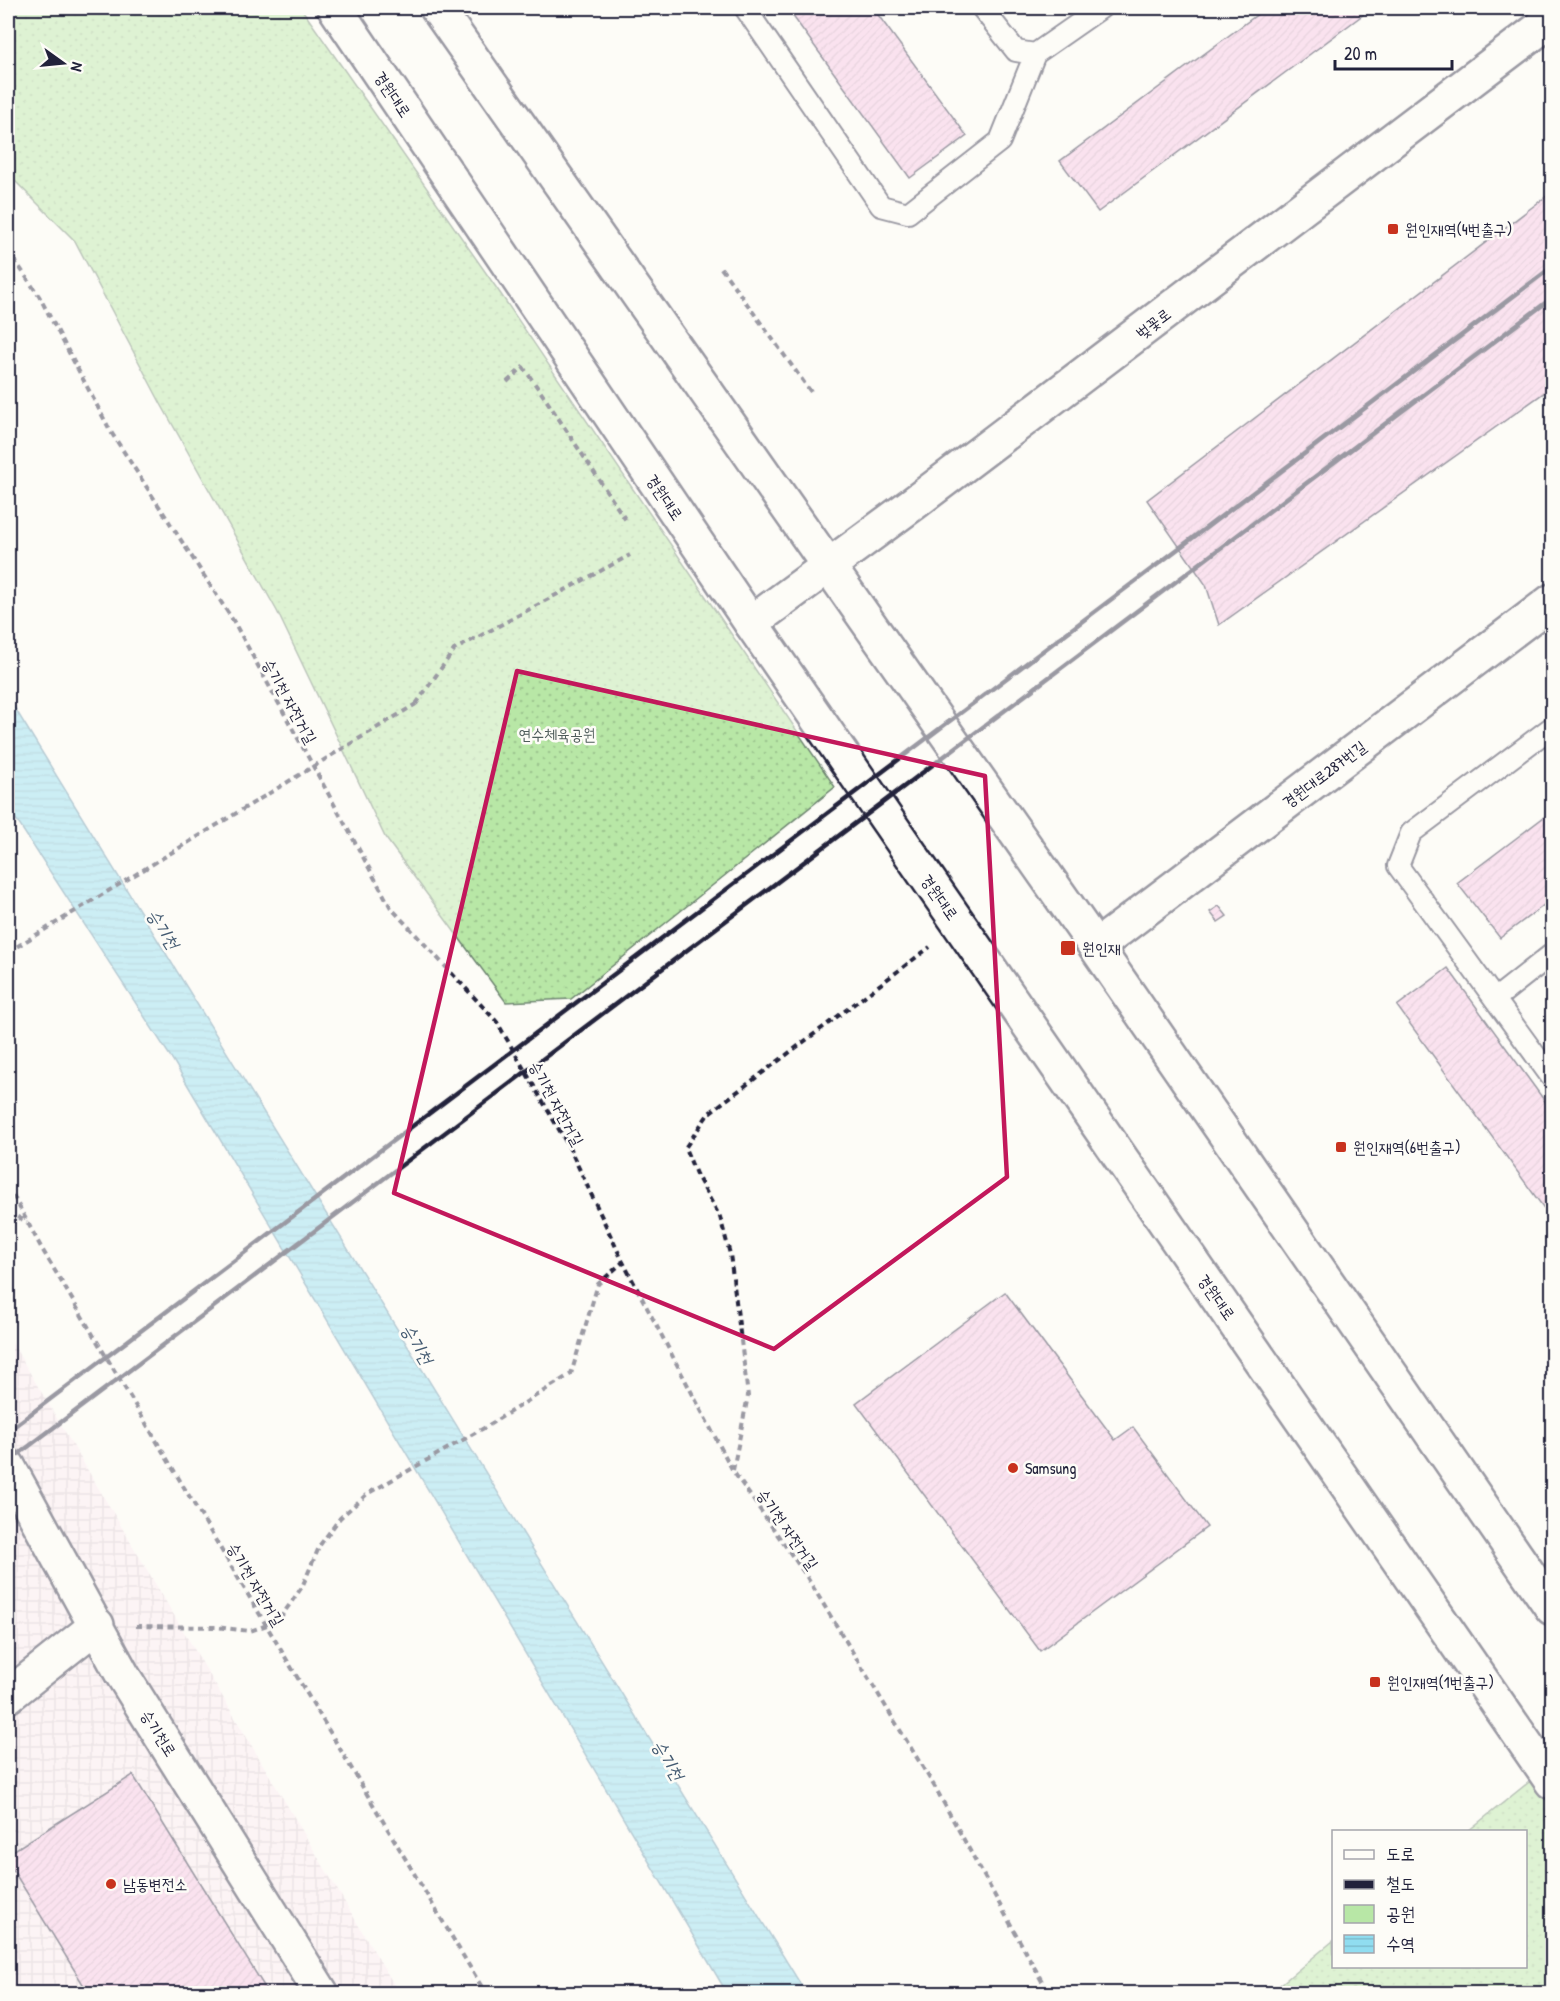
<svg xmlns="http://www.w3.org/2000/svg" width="1560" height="2001" font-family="'Patrick Hand','Poor Story',sans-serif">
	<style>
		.industrial { fill: url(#industrial-grid) }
		.green { fill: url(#green-dots); stroke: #6d8470; stroke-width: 1.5 }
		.water { fill: url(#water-rules); stroke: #6492a8; stroke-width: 1.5 }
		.building { fill: url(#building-hatch); stroke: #22223b; stroke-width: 1.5 }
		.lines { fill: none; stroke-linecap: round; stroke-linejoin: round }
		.service-casing { stroke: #22223b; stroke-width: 24 }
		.minor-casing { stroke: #22223b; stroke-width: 38 }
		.tertiary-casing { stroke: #22223b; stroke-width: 38 }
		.secondary-casing { stroke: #22223b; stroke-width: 38 }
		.path { stroke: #22223b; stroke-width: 4; stroke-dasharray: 6 4.5; stroke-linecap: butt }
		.service { stroke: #fdfcf7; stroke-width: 20 }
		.minor { stroke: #fdfcf7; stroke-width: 33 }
		.tertiary { stroke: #fdfcf7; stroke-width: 33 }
		.secondary { stroke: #fdfcf7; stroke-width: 33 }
		.rail { stroke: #22223b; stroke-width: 4.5 }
		.path-bridge { stroke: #22223b; stroke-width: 4; stroke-dasharray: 6 4.5; stroke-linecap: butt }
		.marked { fill: none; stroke: #c2185b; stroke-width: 4.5; stroke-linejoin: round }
		.poi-dot { fill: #c8321e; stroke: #fdfcf7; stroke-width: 2 }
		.labels { text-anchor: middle; stroke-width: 5; stroke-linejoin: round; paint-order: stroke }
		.street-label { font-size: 16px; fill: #22223b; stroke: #fdfcf7 }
		.poi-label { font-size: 16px; fill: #22223b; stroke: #fdfcf7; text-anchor: start }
		.park-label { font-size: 16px; fill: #4f5d5b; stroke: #fdfcf7 }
		.water-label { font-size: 18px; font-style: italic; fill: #435a71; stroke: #fdfcf7 }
	</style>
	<defs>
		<pattern id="industrial-grid" width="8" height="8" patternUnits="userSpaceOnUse" patternTransform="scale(1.5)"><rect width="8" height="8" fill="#fbebf1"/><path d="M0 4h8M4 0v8" fill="none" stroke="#d7c9d0"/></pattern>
		<pattern id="green-dots" width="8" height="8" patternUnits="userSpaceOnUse" patternTransform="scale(1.5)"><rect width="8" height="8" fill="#b8e7a6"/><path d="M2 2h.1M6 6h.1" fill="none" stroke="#9ec690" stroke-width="1.8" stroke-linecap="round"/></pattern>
		<pattern id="water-rules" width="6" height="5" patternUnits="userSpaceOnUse" patternTransform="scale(1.5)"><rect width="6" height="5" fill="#90ddf0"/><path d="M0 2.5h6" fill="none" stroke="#7cbdcf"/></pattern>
		<pattern id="building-hatch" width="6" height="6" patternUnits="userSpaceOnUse" patternTransform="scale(1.5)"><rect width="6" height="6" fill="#f6c4e4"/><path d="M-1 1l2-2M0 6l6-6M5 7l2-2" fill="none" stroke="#d3a8c4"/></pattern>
	</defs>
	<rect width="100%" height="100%" fill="#fdfcf7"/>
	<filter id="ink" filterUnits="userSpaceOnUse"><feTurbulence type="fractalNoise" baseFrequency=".0167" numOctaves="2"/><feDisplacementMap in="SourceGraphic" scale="12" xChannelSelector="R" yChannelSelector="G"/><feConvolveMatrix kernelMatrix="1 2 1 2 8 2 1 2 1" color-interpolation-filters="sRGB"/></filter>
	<g filter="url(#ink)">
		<path class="industrial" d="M8 1336 353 1916 399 1993H8Z"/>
		<path class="green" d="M8 8H301L500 293 835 787 571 999 506 1002 385 837 277 611 161 404 75 241 8 174Z
			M1544 1770 1552 1782V1993L1269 1994 1333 1941 1334 1966H1526V1832L1468 1831Z"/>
		<path class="water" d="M8 697 806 1993H727L174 1062 8 807Z"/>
		<path class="building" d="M787 8H873L967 136 910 178Z
			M1266 8H1372L1098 212 1060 161Z
			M1552 192V387L1219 625 1206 585 1147 500Z
			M1552 811V899L1500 938 1457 883Z
			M1219 906 1227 916 1218 922 1210 912Z
			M1448 968 1552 1111 1551 1218 1397 1006Z
			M1005 1292 1115 1440 1133 1427 1207 1527 1040 1651 856 1403Z
			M133 1775 214 1906 269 1994H89L8 1862V1854Z"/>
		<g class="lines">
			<defs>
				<path id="service" d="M745 8 881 206 908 213 1000 141 1035 54
					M982 8 1016 51 1035 54 1101 8
					M1552 727 1411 833 1398 866 1552 1078
					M1495 999 1552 954"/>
				<path id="minor" d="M1096 947 1552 601"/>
				<path id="tertiary" d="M751 623 914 503 1552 19
					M8 1466 122 1674 322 1994
					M8 1696 97 1625"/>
				<path id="secondary" d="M335 8 751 623 1552 1782
					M437 8 1096 947 1552 1608"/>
			</defs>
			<use href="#service" class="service-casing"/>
			<use href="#minor" class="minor-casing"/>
			<use href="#tertiary" class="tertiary-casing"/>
			<use href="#secondary" class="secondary-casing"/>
			<path class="path" d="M8 250 39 296 111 432 234 622 391 908 497 1022 569 1147 623 1262 733 1471 805 1574 936 1789 1049 1994
				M721 268 811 392
				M507 382 523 367 545 398 627 522
				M416 704 454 650 630 555
				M8 1186 42 1249 486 1994
				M8 1212 27 1222
				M733 1470 748 1396 730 1254 720 1217 696 1174 685 1148 709 1113 930 947
				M136 1626 216 1627 250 1631 278 1621 302 1587 320 1545 340 1518 367 1494 484 1428 571 1374 598 1284 623 1262"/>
			<use href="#service" class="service"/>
			<use href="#minor" class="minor"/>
			<use href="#tertiary" class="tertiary"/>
			<use href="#secondary" class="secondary"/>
			<path class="rail" d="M8 1431 1552 267
				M8 1462 1552 298"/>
			<path class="path-bridge" d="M8 952 416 704"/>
		</g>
	</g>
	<path d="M0 0H1560V2001H0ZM517 671 985 776 1007 1177 774 1349 394 1193Z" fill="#fdfcf7" fill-opacity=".55" fill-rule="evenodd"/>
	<path class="marked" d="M517 671 985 776 1007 1177 774 1349 394 1193Z"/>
	<g class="poi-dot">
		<rect x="1387" y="223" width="12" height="12" rx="3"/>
		<rect x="1060" y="940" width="16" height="16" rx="3"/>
		<rect x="1335" y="1141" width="12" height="12" rx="3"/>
		<circle cx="1013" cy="1468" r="6"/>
		<rect x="1369" y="1676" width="12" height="12" rx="3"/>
		<circle cx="111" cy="1884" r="6"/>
	</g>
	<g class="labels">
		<g class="street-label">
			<text transform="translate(393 94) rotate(56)" y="6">경원대로</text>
			<text transform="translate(1153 323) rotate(-37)" y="6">벚꽃로</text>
			<text transform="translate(665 497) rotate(56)" y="6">경원대로</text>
			<text transform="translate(290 701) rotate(61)" y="6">승기천 자전거길</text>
			<text transform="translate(1324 774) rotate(-37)" y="6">경원대로287번길</text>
			<text transform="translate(940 897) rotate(55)" y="6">경원대로</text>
			<text transform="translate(557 1103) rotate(61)" y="6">승기천 자전거길</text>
			<text transform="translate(1217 1297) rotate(55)" y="6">경원대로</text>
			<text transform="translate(788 1529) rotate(55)" y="6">승기천 자전거길</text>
			<text transform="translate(256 1584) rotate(59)" y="6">승기천 자전거길</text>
			<text transform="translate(159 1733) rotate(58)" y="6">승기천로</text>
		</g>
		<g class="poi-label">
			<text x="1405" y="235">원인재역(4번출구)</text>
			<text x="1082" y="954">원인재</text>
			<text x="1353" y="1153">원인재역(6번출구)</text>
			<text x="1025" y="1474">Samsung</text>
			<text x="1387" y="1688">원인재역(1번출구)</text>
			<text x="123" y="1890">남동변전소</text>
		</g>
		<g class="park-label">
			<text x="557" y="740">연수체육공원</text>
		</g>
		<g class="water-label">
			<text transform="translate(163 929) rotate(58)" y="6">승기천</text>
			<text transform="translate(417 1344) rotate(59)" y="6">승기천</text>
			<text transform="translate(668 1760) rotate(59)" y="6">승기천</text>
		</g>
	</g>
	<rect width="1560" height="2001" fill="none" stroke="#fdfcf7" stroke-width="30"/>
	<rect x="15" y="15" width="1530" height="1971" fill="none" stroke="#22223b" stroke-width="2" filter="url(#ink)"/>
	<rect x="1332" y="1830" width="195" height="138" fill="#fdfcf7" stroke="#a5a5ac" stroke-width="1.5"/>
	<rect x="1344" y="1850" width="30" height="9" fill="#fdfcf7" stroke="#a5a5ac" stroke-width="1.5"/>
	<text x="1386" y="1860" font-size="18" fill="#22223b">도로</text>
	<rect x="1344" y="1880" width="30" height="9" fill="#22223b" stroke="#a5a5ac" stroke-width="1.5"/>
	<text x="1386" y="1890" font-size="18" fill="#22223b">철도</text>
	<rect x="1344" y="1905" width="30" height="18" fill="#b8e7a6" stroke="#a5a5ac" stroke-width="1.5"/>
	<text x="1386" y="1920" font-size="18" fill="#22223b">공원</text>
	<rect x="1344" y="1935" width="30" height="18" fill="url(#water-rules)" stroke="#a5a5ac" stroke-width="1.5"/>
	<text x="1386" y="1950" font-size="18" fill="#22223b">수역</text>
	<g transform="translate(63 63) rotate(105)" stroke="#fdfcf7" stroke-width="4.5" paint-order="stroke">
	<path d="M0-4.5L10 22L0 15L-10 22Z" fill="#22223b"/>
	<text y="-9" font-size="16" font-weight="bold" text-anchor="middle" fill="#22223b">N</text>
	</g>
	<path d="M1335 60v9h117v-9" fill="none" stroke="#22223b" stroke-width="3"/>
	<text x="1344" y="60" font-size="18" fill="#22223b" stroke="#fdfcf7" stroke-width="4.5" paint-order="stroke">20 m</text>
</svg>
